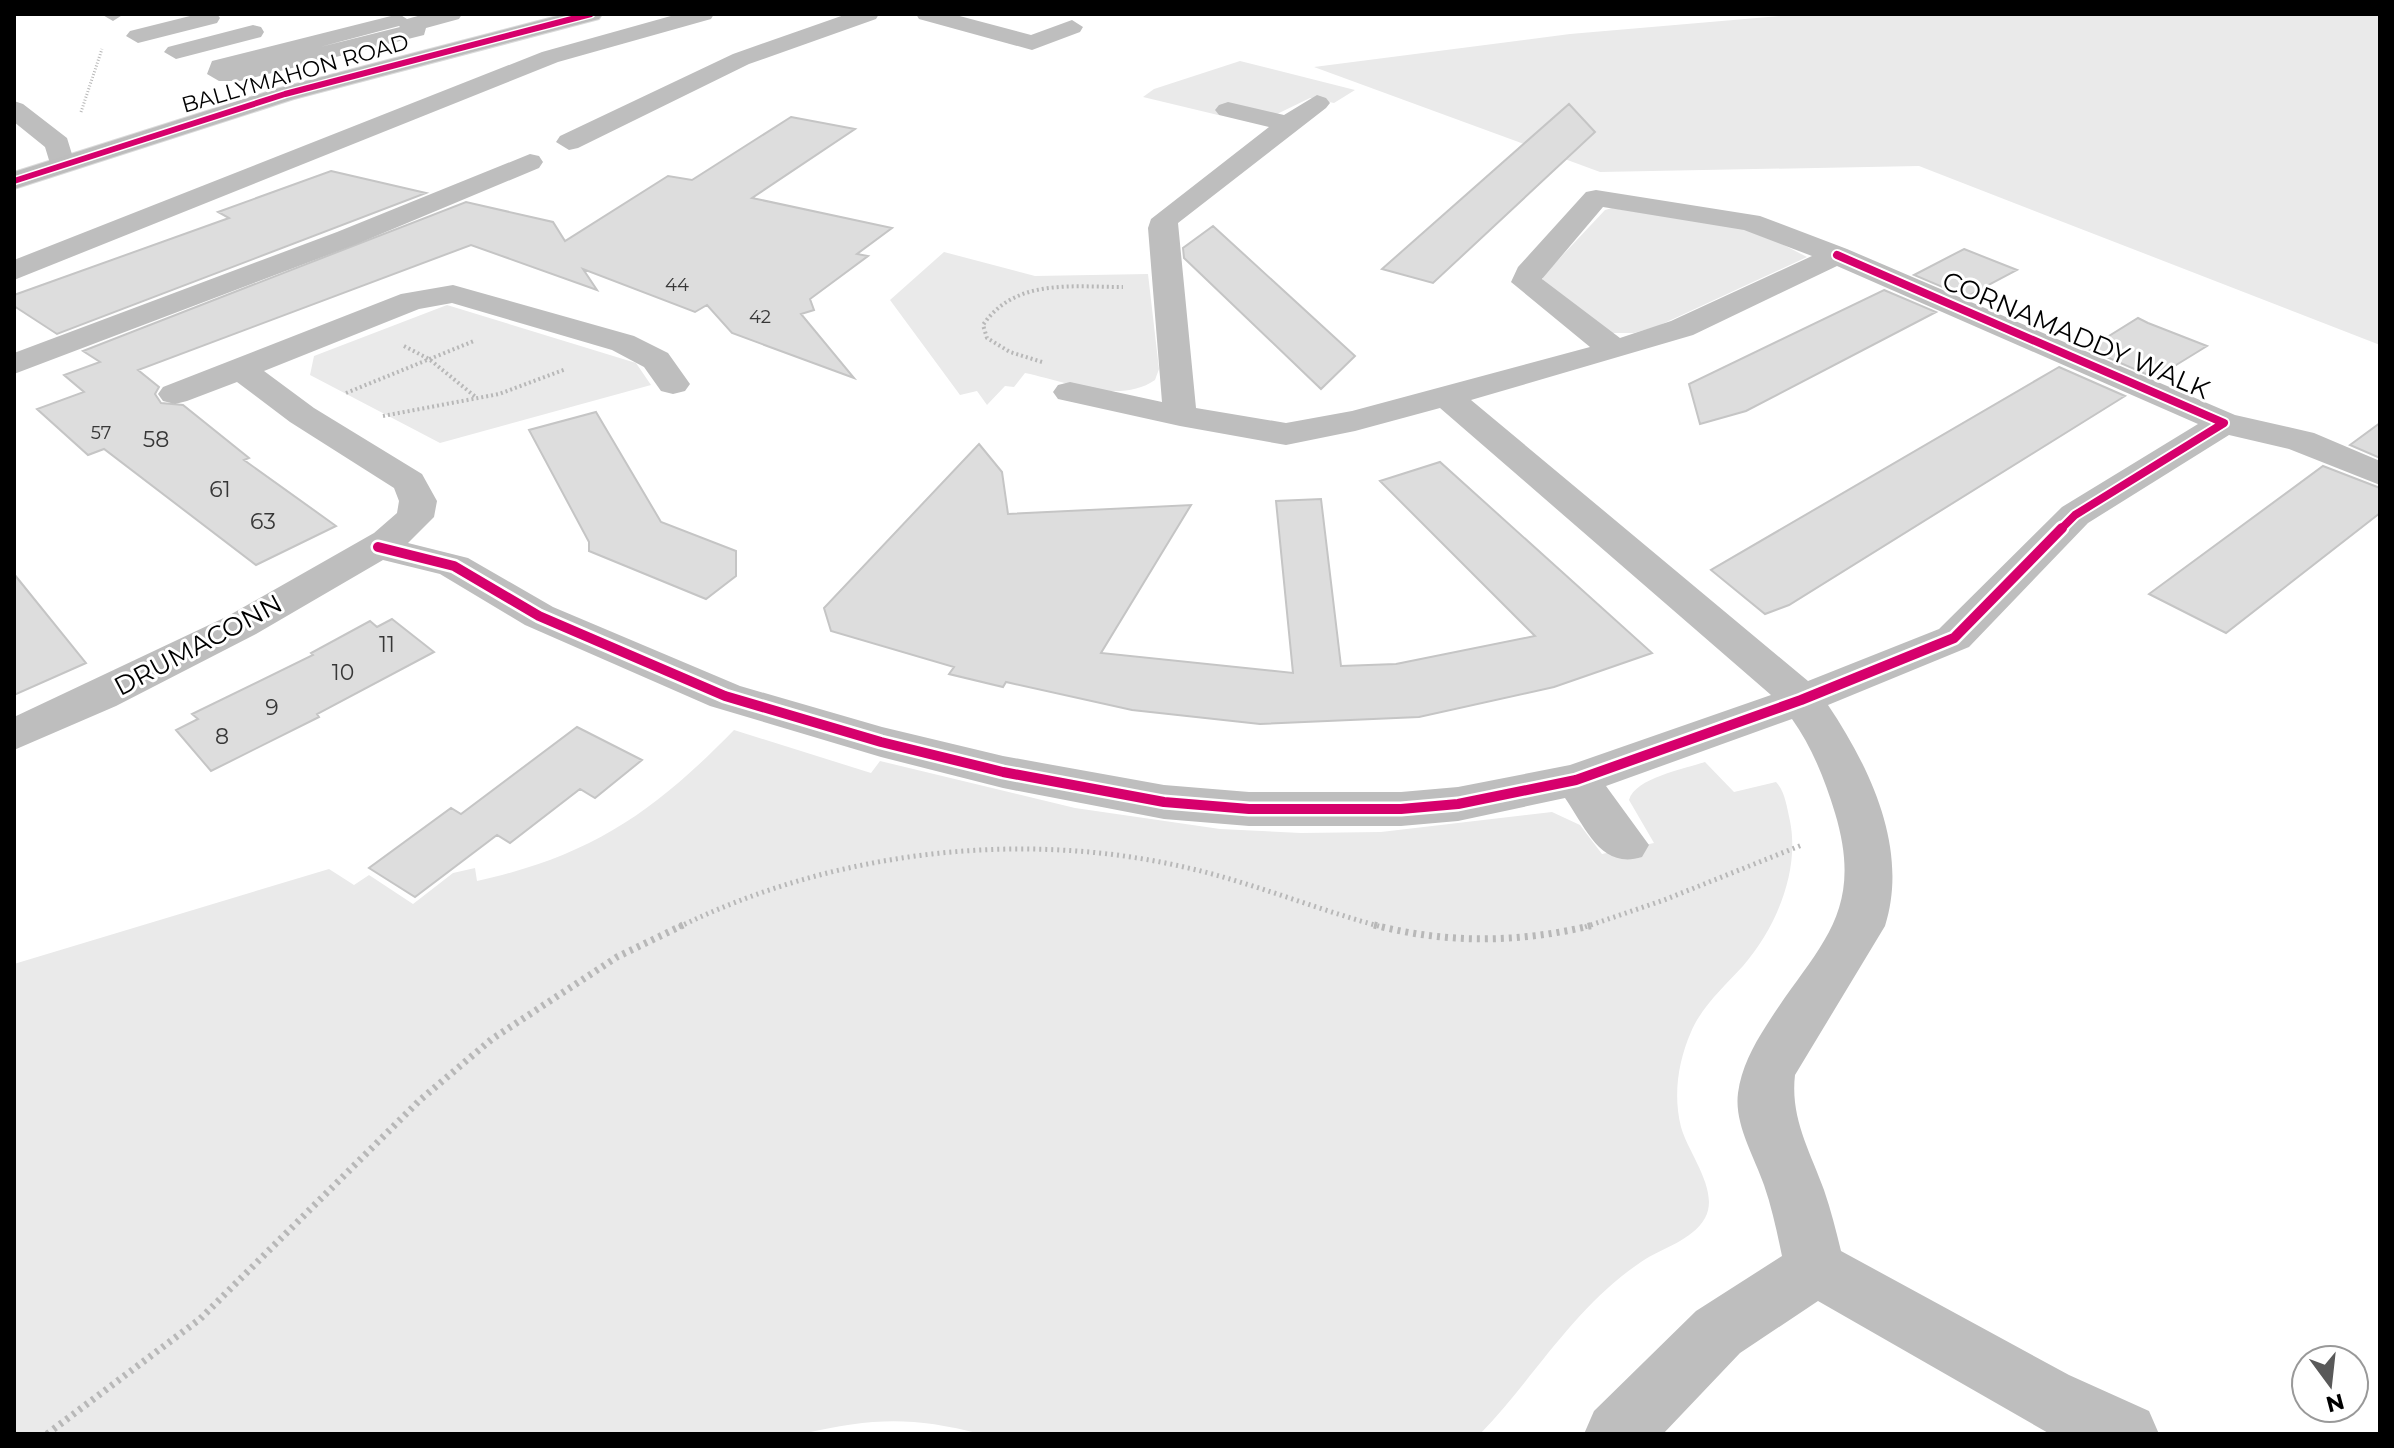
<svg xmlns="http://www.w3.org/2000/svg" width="2394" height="1448" font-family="Montserrat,sans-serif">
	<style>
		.green { fill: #eaeaea }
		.building { fill: #ddd; stroke: #c5c5c5; stroke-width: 2 }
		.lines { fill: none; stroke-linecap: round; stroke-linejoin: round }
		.major-casing { stroke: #dbdbdb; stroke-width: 2 }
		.path-far3 { stroke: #b8b8b8; stroke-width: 3; stroke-dasharray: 1 2; stroke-linecap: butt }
		.path-far2 { stroke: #b8b8b8; stroke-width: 4; stroke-dasharray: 2 3; stroke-linecap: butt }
		.path-far1 { stroke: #b8b8b8; stroke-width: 5; stroke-dasharray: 2 4; stroke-linecap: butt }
		.path { stroke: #b8b8b8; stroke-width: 7; stroke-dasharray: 3 5; stroke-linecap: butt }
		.minor { fill: #bebebe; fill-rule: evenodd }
		.major { fill: #bdbdbd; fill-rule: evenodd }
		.cycleway-far2-casing { stroke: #fff; stroke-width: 9 }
		.cycleway-far1-casing { stroke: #fff; stroke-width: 12 }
		.cycleway-casing { stroke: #fff; stroke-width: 15 }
		.cycleway-far2 { stroke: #d6006c; stroke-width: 6 }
		.cycleway-far1 { stroke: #d6006c; stroke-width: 8 }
		.cycleway { stroke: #d6006c; stroke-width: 10 }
		.labels { text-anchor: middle; stroke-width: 6; stroke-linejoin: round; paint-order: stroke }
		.far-number-label { font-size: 18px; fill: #373737 }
		.far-street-label { font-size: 22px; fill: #000; stroke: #fff }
		.number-label { font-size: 22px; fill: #373737 }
		.street-label { font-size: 26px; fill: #000; stroke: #fff }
	</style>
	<rect width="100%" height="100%" fill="#fff"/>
	<path class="green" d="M1803 14H2380V345L1919 166 1600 172 1314 67 1570 34Z
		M1240 61 1355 90 1334 103 1310 98 1277 114 1234 105 1218 115 1143 97 1154 89Z
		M1612 208 1755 230 1807 257 1658 326 1634 333H1612L1543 282V276L1605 210Z
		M944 252 1035 276 1148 274 1159 369 1155 380C1119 405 1064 381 1025 373L1014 387 1005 386 987 405 977 391 960 395 890 300Z
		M447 305 636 363 651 385 440 443 310 375 314 356Z
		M734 730 871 773 880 761 1075 808 1220 829 1301 833 1381 832 1552 812 1580 825 1602 854 1654 843 1629 800C1635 778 1684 769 1705 762L1734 792 1776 782C1785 791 1787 808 1790 821 1800 871 1776 928 1743 966 1724 987 1702 1006 1691 1032 1678 1062 1673 1095 1681 1127 1688 1153 1720 1191 1705 1218 1692 1241 1661 1248 1641 1262 1574 1307 1535 1377 1480 1434H981C910 1416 873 1418 802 1434H14V964L329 869 354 885 369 875 413 904 453 873 475 868 477 881C591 856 654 812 734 730Z"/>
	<path class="building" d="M1569 104 1595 132 1433 283 1382 269Z
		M791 117 855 129 752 198 892 228 857 254 868 256 810 299 814 310 801 314 854 378 732 333 707 305 695 312 583 269 597 290 471 245 138 370 159 387 155 394 161 403 183 405 249 458 244 460 336 526 256 565 104 449 88 455 37 409 84 392 64 375 100 362 83 351 466 202 553 222 565 241 668 176 692 180Z
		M331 171 426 193 57 334 14 306V295L229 218 218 212Z
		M1213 226 1355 356 1321 389 1184 258 1183 248Z
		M1964 249 2017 270 1966 297 1914 275Z
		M1884 290 1936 312 1746 411 1700 424 1689 384Z
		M2138 318 2148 323 2207 346 2155 378 2088 349Z
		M2059 367 2125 396 1789 605 1765 614 1711 570Z
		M596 412 661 522 736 551V576L706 599 589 551V542L529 430Z
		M2380 423V458L2350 445Z
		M979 444 1002 472 1008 514 1191 505 1101 653 1293 673 1276 501 1321 499 1341 666 1396 664 1535 636 1380 481 1440 462 1652 653 1554 687 1419 717 1260 724 1132 710 1006 682 1003 687 949 674 954 667 831 631 824 608Z
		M2323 466 2380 488V513L2226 633 2149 594Z
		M14 574 86 663 14 695Z
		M392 619 434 652 317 714 319 717 211 771 176 730 198 719 192 714 313 655 311 653 370 621 377 627Z
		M577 727 642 760 595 798 580 789 510 843 497 835 415 897 369 868 451 808 461 814Z"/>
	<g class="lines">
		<defs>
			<path id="major" d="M565 14H602L599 19 294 99 14 189V172L276 89Z"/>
		</defs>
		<use href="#major" class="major-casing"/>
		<path class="path-far3" d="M81 112 102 49"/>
		<path class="path-far2" d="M404 346 429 359 477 398
			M1042 362 1010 352 987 338 983 325C1015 278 1072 287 1123 287
			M346 393 474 341
			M383 416 499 394 566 369"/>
		<path class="path-far1" d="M679 927C832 852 1018 829 1184 867 1251 882 1315 909 1382 927
			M1585 927 1664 900 1802 845"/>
		<path class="path" d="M1374 925C1449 944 1519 943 1594 925
			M47 1434 200 1319 420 1100 492 1039 617 957 683 925"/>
		<path class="minor" d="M101 14H124L113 21Z
			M198 14H217L220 18 217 23 138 43 126 36 130 31Z
			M399 14 407 19 425 14H462L459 19 426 28 424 35 240 81H219L207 74 212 61ZM399 26 400 27 320 47Z
			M678 14H714L711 19 558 62 14 280V260L542 52Z
			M847 14H879L876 19 749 64 578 148 569 150 556 142 560 136 733 54Z
			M916 14H952L1031 35 1072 20 1083 27 1080 32 1032 50 919 19Z
			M253 25 261 27 264 32 261 37 176 59 164 52 168 47Z
			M1317 95 1326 98 1330 103 1326 108 1178 223 1196 408 1286 423 1352 411 1590 347 1511 282 1518 267 1586 192 1596 190 1760 216 1847 249 2235 415 2314 433 2380 461V485L2289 449 2229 435 2088 523 1969 647 1828 705C1871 769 1909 850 1885 926L1795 1075C1790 1118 1810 1151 1824 1190 1831 1210 1836 1231 1841 1251L2069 1375 2149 1411 2159 1434H2050L1818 1301 1740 1353 1663 1434H1584L1594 1411 1696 1311 1782 1256C1777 1232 1772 1208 1764 1185 1754 1156 1734 1124 1738 1093 1741 1069 1753 1046 1766 1026 1816 946 1866 916 1835 813 1825 780 1812 747 1792 719L1606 786 1649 845 1642 857C1601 870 1586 828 1565 798L1458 821 1401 826H1249L1164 819 1003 788 881 757 710 706 525 625 440 574 383 560 256 634 116 706 14 750V717L228 616 374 533 397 513 399 501 394 488 290 422 237 382 187 401 175 404 163 401 158 394 163 387 401 294 453 285 634 336 668 353 690 384 685 391 673 394 661 391 644 367 612 350 452 303 419 309 264 371 314 408 422 474 437 501 434 517 408 543 468 558 553 607 740 686 882 727 1003 756 1164 785 1249 792H1401L1458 787 1570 765 1771 695 1440 408 1355 431 1286 445 1180 426 1058 399 1053 392 1058 385 1070 382 1162 402 1148 228 1151 219 1269 127 1219 115 1215 110 1219 105 1228 102 1284 115ZM1603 207 1744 230 1812 256 1671 321 1620 338 1542 279ZM1837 266 2198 424 2062 507 1939 629 1808 681 1471 400 1693 335Z
			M14 101 23 104 67 138 75 164 72 170H52L45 147 14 122Z
			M530 154 539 156 543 162 539 168 357 244 14 374V353L337 232Z"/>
		<use href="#major" class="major"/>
		<defs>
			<path id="cycleway-far2" d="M14 181 285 94 591 14"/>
			<path id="cycleway-far1" d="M1837 255 2224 423 2075 515 2060 530"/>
			<path id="cycleway" d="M378 547 454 566 539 616 725 696 881 742 1003 772 1164 802 1249 809H1401L1458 804 1576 780 1801 700 1954 638 2062 528"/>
		</defs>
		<use href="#cycleway-far2" class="cycleway-far2-casing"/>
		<use href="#cycleway-far1" class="cycleway-far1-casing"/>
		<use href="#cycleway" class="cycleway-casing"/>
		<use href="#cycleway-far2" class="cycleway-far2"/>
		<use href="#cycleway-far1" class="cycleway-far1"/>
		<use href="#cycleway" class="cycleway"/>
	</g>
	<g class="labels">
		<g class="far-number-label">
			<text x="677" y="291">44</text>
			<text x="760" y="323">42</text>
			<text x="101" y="439">57</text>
		</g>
		<g class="far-street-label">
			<text transform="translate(295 73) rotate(-16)" y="8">BALLYMAHON ROAD</text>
		</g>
		<g class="number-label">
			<text x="156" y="447">58</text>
			<text x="220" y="497">61</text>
			<text x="263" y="529">63</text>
			<text x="387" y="652">11</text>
			<text x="343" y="680">10</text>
			<text x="272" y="715">9</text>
			<text x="222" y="744">8</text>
		</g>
		<g class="street-label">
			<text transform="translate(2076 335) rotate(23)" y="9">CORNAMADDY WALK</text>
			<text transform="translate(198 645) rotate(-28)" y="9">DRUMACONN</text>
		</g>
	</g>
	<rect width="2394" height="1448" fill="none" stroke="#000000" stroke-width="32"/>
	<g transform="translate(2330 1384) rotate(165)"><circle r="38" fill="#ffffff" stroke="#999999" stroke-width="2"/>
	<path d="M0-6L14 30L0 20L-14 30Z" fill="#595959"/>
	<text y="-12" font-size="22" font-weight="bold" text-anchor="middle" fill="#000000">N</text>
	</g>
</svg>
